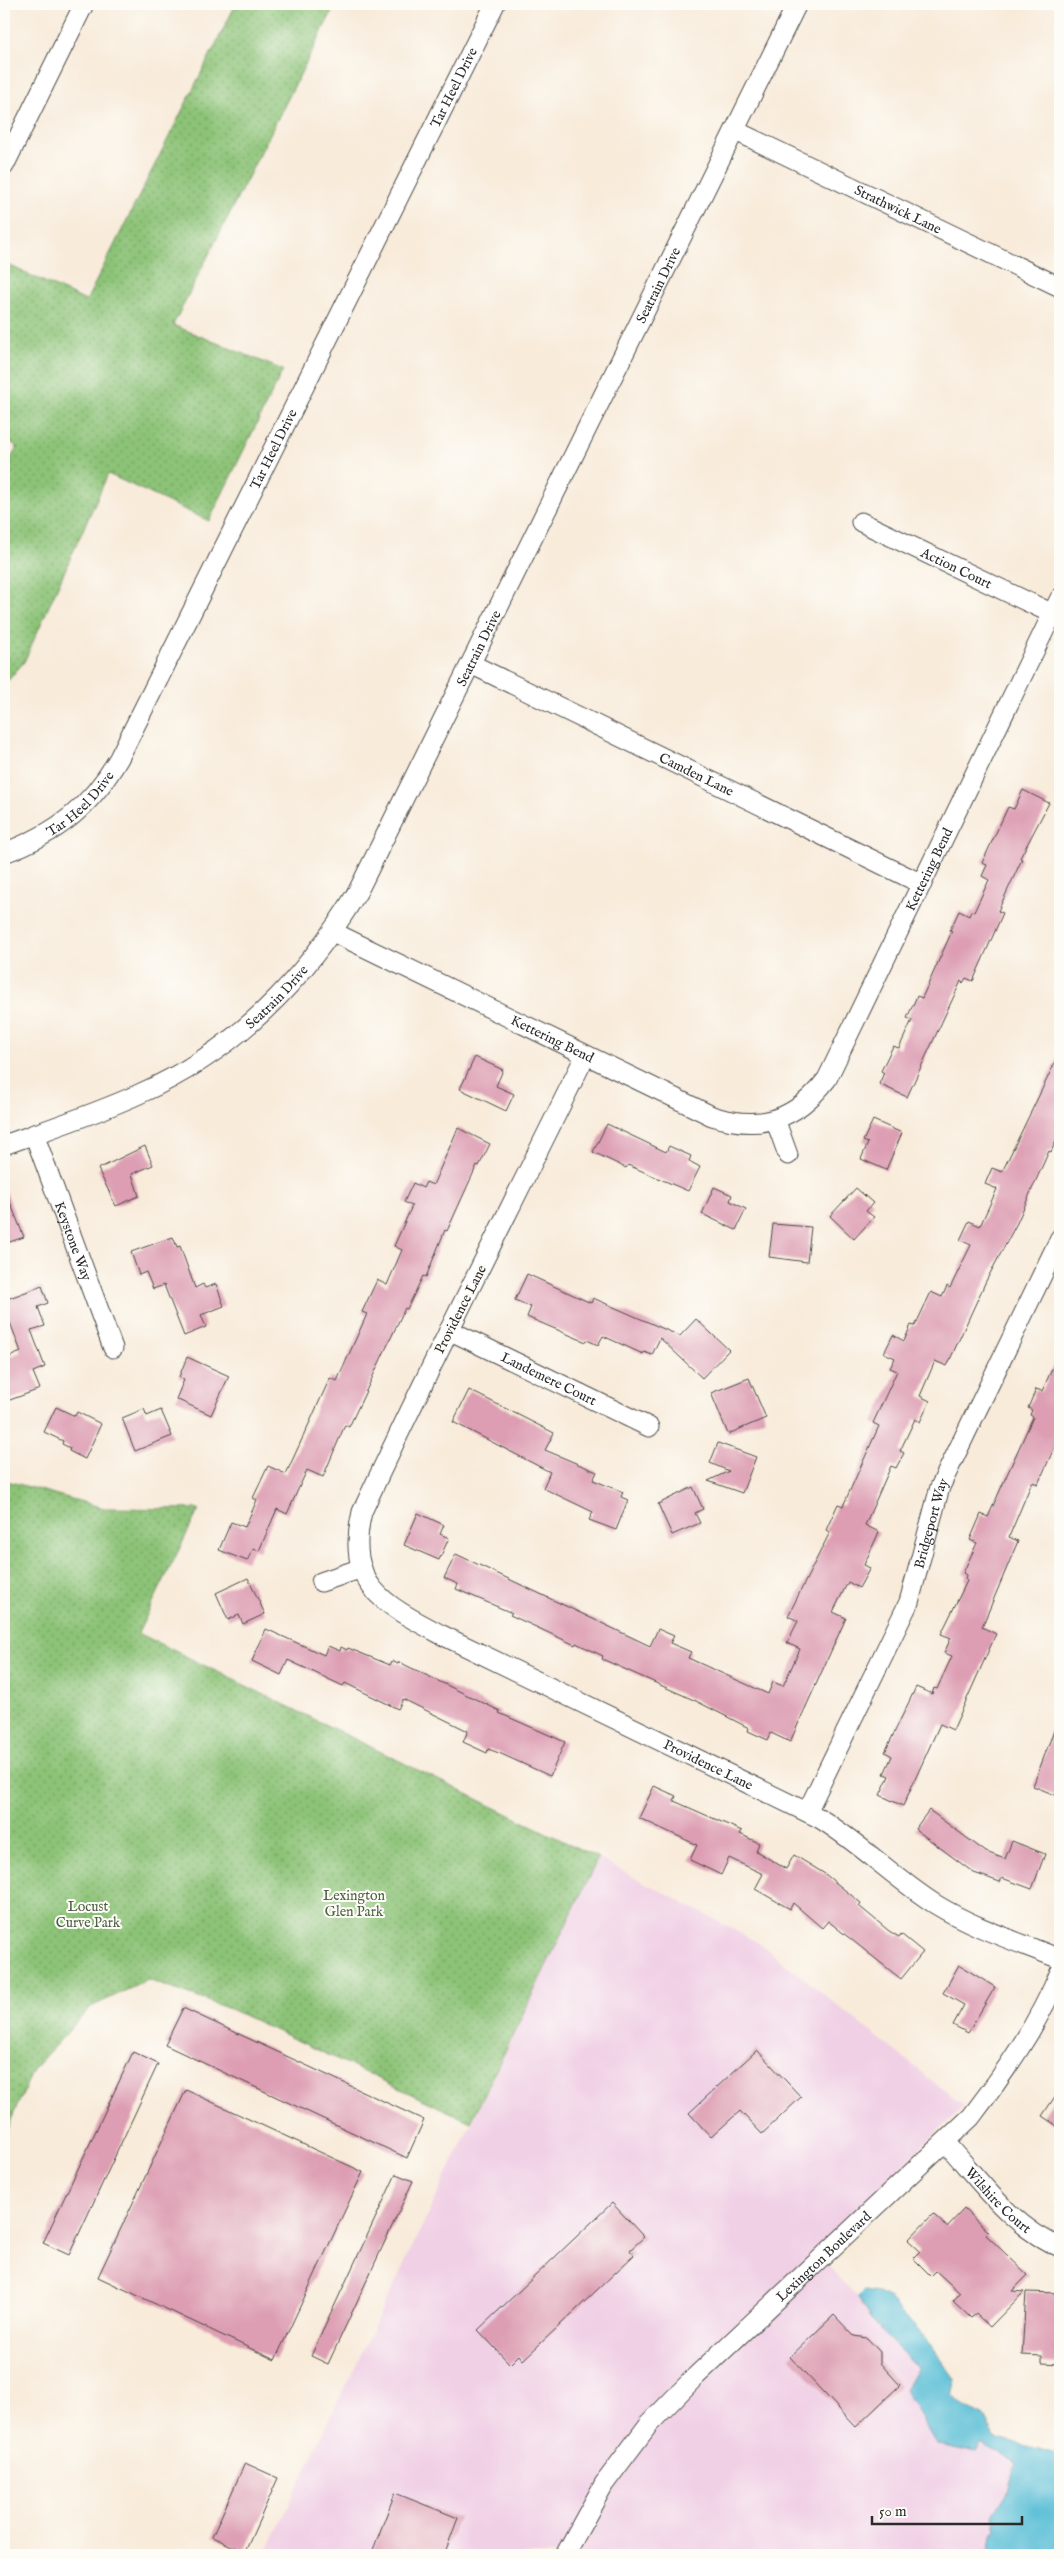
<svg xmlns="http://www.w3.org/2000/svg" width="1064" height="2559" font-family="'IM FELL English',serif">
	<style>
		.built { fill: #f0d0e5 }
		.park { fill: url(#park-dots); stroke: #5c7751 }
		.water { fill: #58bed6; stroke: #427480 }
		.building { fill: #dd9eb3 }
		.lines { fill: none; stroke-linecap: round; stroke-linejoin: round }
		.street-casing { stroke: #4a4845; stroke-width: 21 }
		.street { stroke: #fff; stroke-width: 19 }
		.labels { text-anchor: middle; stroke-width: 4; stroke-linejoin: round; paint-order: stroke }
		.street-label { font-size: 14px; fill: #2b2b2b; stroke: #fdfcf7 }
		.park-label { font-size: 14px; fill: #4d6046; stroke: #fdfcf7 }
	</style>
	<defs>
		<pattern id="park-dots" width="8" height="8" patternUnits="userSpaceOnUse" patternTransform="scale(1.25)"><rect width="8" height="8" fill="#8cc377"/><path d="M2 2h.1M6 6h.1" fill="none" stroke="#739f62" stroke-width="1.8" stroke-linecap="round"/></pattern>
	</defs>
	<rect width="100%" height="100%" fill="#fdfcf7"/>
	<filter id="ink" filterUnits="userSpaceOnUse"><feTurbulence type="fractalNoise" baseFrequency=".02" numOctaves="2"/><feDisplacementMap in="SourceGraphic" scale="10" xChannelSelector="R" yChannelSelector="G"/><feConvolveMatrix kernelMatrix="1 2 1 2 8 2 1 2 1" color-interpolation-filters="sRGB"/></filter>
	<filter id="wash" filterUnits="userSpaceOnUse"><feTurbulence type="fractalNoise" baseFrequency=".0096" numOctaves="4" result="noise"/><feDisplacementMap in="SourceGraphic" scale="20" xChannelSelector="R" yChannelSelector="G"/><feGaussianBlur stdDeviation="1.12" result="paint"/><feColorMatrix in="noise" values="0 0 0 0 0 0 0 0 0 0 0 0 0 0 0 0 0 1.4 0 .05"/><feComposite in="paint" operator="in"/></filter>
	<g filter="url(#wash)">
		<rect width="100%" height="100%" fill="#f8ebda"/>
		<path class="built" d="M598 1858 759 1943 964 2106 813 2251 858 2297 861 2304 888 2338 918 2367 982 2444 1016 2463 1007 2494 993 2516 996 2529 992 2535 989 2555H265Z"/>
		<path class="park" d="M236 4H336L173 325 283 370 209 521 108 474 24 662 4 685V472L17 447 4 437V263L86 301Z
			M4 1480 104 1508 199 1509 138 1633 598 1858 471 2122 230 2009 148 1980 91 2007 34 2068 4 2136Z"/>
		<path class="water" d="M864 2291 878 2293 889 2299 929 2342 955 2379 951 2395 964 2406 986 2419 995 2437 1060 2455V2555H989L992 2535 996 2529 993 2516 1007 2494 1016 2463 982 2444 976 2453 936 2444 905 2390 918 2367C897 2347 869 2324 858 2297Z"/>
		<g id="blocks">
			<path class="building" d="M1023 790 1049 803 1020 858 1022 859 998 911 1003 913 973 981 966 978 963 983 961 981 907 1097 879 1084 884 1073 881 1071 893 1046 899 1048 912 1020 907 1018 917 996 922 998 952 931 950 930 959 911 969 916 971 911 974 912 989 880 982 876 987 865 982 863 1008 807 1014 809Z
				M1060 1052V1131L1051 1152 1049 1151 1017 1223 986 1281 947 1366 935 1361 920 1396 930 1401 920 1422 915 1419 900 1451 904 1453 896 1468 891 1466 865 1525 879 1532 864 1565 870 1568 859 1588 848 1582 833 1612 846 1618 790 1742 771 1733 768 1740 748 1731 749 1728 696 1701 602 1659 603 1656 576 1643 575 1645 510 1615 512 1613 456 1589 458 1584 444 1578 456 1554 650 1646 658 1629 674 1636 670 1643 691 1652 688 1658 768 1694 773 1682 783 1686 800 1649 787 1643 798 1621 788 1616 830 1532 826 1530 838 1504 843 1506 879 1426 873 1423 897 1371 890 1368 895 1358 884 1353 893 1335 904 1341 911 1325 915 1326 931 1292 942 1297 947 1286 950 1288 971 1245 960 1240 969 1221 980 1226 997 1189 985 1184 992 1168 1002 1172Z
				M475 1057 503 1070 496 1086 514 1094 506 1111 460 1089Z
				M873 1120 902 1133 886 1170 861 1159 868 1143 863 1141Z
				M607 1124 666 1152 669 1146 691 1156 689 1161 700 1167 688 1191 628 1165 626 1168 593 1152Z
				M458 1128 490 1144 479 1166 477 1165 447 1231 445 1230 426 1277 423 1276 407 1309 405 1308 349 1427 345 1425 323 1477 307 1470 287 1514 277 1509 259 1551 253 1549 247 1561 219 1550 231 1522 245 1527 257 1500 253 1498 268 1466 286 1474 330 1378 337 1381 367 1314 362 1312 377 1280 387 1285 402 1250 394 1246 412 1206 404 1202 413 1183 423 1188 426 1182 433 1185Z
				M145 1146 153 1165 132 1174 139 1196 116 1206 98 1169Z
				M4 1187 24 1237 4 1244Z
				M714 1187 732 1195 730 1201 746 1209 736 1230 702 1214Z
				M856 1188 873 1203 866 1211 874 1217 854 1239 830 1216Z
				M773 1224 811 1227 807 1262 769 1257Z
				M173 1237 177 1247 180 1246 195 1288 203 1284 205 1288 216 1284 224 1306 201 1315 206 1327 184 1336 164 1285 153 1289 146 1272 139 1275 131 1252Z
				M527 1274 591 1303 593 1298 680 1336 696 1319 729 1350 702 1378 660 1338 652 1355 644 1352 643 1354 603 1336 598 1345 587 1340 586 1342 527 1317 531 1307 515 1300Z
				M42 1286 48 1303 38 1307 45 1326 31 1330 45 1367 33 1372 40 1389 7 1401 4 1391V1359L21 1352 4 1306V1300Z
				M1060 1351V1435L1038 1484 1032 1482 1009 1537 1018 1541 982 1627 996 1634 953 1730 940 1724 903 1806 880 1795 889 1776 884 1774 892 1756 885 1752 916 1687 932 1694 934 1688 937 1689 952 1656 944 1653 951 1638 941 1634 967 1581 965 1579 966 1575 963 1573 977 1543 970 1540 981 1514 988 1517 1033 1417 1030 1415 1032 1410 1028 1408 1036 1389 1042 1391Z
				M187 1357 229 1376 211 1415 176 1399 184 1380 179 1377Z
				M749 1378 766 1418 728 1434 711 1393Z
				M469 1390 554 1433 545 1450 597 1472 593 1480 623 1492 621 1497 628 1500 616 1530 589 1520 593 1512 543 1488 550 1472 453 1422Z
				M56 1407 75 1416 77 1412 101 1424 85 1459 69 1451 70 1448 62 1444 63 1441 44 1432Z
				M144 1409 147 1416 161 1410 172 1436 135 1451 122 1418Z
				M718 1443 756 1457 742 1493 708 1481 729 1471 710 1463Z
				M693 1487 703 1509 695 1513 700 1523 672 1535 658 1504Z
				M418 1513 444 1525 440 1534 449 1538 439 1560 404 1545Z
				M248 1578 265 1614 243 1624 239 1615 228 1620 216 1593Z
				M266 1629 324 1655 328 1646 340 1651 341 1647 347 1650 348 1648 390 1665 392 1661 398 1664 399 1662 500 1711 499 1713 565 1742 550 1776 499 1753 488 1749 487 1753 463 1742 468 1731 403 1699 398 1709 345 1683 343 1686 288 1660 281 1675 252 1661Z
				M1059 1717H1060V1797L1033 1786Z
				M654 1786 676 1796 674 1801 742 1831 740 1834 759 1843 756 1851 786 1869 794 1855 825 1874 861 1903 859 1906 889 1931 899 1937 901 1934 923 1952 901 1979 828 1921 822 1928 793 1903 790 1909 755 1889 763 1874 729 1858 721 1875 690 1860 697 1845 639 1818Z
				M929 1810 986 1852 1005 1859 1012 1841 1045 1854 1032 1889 1002 1878 1000 1882 974 1873 915 1829Z
				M959 1965 995 1987 968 2033 953 2025 964 2005 943 1993Z
				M183 2008 424 2120 407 2158 165 2045Z
				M757 2050 801 2097 762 2134 740 2111 711 2137 689 2113Z
				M133 2052 158 2064 69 2255 43 2243Z
				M1060 2089V2128L1042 2116Z
				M186 2090 363 2172 275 2360 98 2277Z
				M396 2174 413 2181 328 2364 311 2356Z
				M612 2203 644 2237 630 2250 634 2255 523 2360 519 2355 510 2364 478 2330Z
				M964 2209 988 2232 986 2235 1028 2275 1012 2291 1024 2292 990 2327 976 2314 971 2318 953 2301 960 2293 936 2271 931 2276 913 2258 920 2251 908 2240 933 2214 947 2227Z
				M1026 2292 1060 2293V2364L1042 2363V2356L1022 2355Z
				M834 2315 854 2336 867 2338 880 2352V2363L900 2385 856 2427 790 2357Z
				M245 2463 278 2478 245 2552 212 2537Z
				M395 2493 458 2518 444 2555H371Z"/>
		</g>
	</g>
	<g filter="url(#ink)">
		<use href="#blocks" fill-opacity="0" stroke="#4a4845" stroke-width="1"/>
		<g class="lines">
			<defs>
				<g id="street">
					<path id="s1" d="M736 131 1060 287"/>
					<path d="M4 166 84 4"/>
					<path id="s2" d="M861 522 1053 614"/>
					<path id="s3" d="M471 664 922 884"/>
					<path id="s4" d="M4 853C57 833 90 808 119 758L495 4"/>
					<path id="s5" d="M333 932 712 1116C762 1132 796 1119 827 1079L1060 598"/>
					<path id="s6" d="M585 1056C511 1208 433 1358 362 1512 345 1585 383 1604 440 1634L819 1818C860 1843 894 1878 935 1904 974 1928 1018 1942 1060 1959"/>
					<path d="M775 1119 788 1155"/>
					<path id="s7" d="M34 1134 113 1348"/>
					<path id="s8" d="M4 1145C49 1129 95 1114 139 1094 236 1051 304 981 358 891L797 4"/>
					<path id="s9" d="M449 1330 649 1427"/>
					<path d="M321 1582 362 1568"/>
					<path id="s10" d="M807 1812 909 1602 940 1487 1060 1238"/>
					<path id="s11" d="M945 2142C979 2179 1012 2228 1060 2247"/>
					<path id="s12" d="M565 2555 604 2484 649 2424 696 2376 971 2117C1006 2071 1037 2026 1060 1972"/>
				</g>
			</defs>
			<use href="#street" class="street-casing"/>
			<use href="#street" class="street"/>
		</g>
	</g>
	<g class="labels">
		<g class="street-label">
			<text dy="5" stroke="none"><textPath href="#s4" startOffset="902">Tar Heel Drive</textPath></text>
			<text dy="5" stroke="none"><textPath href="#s1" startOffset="180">Strathwick Lane</textPath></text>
			<text dy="5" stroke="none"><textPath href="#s8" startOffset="1124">Seatrain Drive</textPath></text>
			<text dy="5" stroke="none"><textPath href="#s4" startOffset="498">Tar Heel Drive</textPath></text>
			<text dy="5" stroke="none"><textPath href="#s2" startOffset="106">Action Court</textPath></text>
			<text dy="5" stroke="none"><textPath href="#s8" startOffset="719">Seatrain Drive</textPath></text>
			<text dy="5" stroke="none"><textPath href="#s3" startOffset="251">Camden Lane</textPath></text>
			<text dy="5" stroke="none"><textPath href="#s4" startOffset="92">Tar Heel Drive</textPath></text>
			<text dy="5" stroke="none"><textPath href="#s5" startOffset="785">Kettering Bend</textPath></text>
			<text dy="5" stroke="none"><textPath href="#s8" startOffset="314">Seatrain Drive</textPath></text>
			<text dy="5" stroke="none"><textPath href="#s5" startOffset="244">Kettering Bend</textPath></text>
			<text dy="5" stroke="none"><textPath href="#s7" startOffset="114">Keystone Way</textPath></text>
			<text transform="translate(460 1309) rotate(-63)" y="5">Providence Lane</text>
			<text dy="5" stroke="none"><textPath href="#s9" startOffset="111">Landemere Court</textPath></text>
			<text dy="5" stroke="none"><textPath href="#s10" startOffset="315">Bridgeport Way</textPath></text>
			<text dy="5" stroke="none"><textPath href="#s6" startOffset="968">Providence Lane</textPath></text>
			<text dy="5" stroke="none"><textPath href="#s11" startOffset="79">Wilshire Court</textPath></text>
			<text dy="5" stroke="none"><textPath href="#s12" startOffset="398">Lexington Boulevard</textPath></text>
		</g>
		<g class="park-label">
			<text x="354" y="1900">Lexington<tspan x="354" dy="16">Glen Park</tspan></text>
			<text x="88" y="1911">Locust<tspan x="88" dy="16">Curve Park</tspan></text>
		</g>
	</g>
	<rect width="1064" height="2559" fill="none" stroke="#fdfcf7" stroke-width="20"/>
	<path d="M872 2516v8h150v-8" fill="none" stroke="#2b2b2b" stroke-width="2.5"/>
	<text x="879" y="2516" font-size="15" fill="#2b2b2b" stroke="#fdfcf7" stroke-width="4" paint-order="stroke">50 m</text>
</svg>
